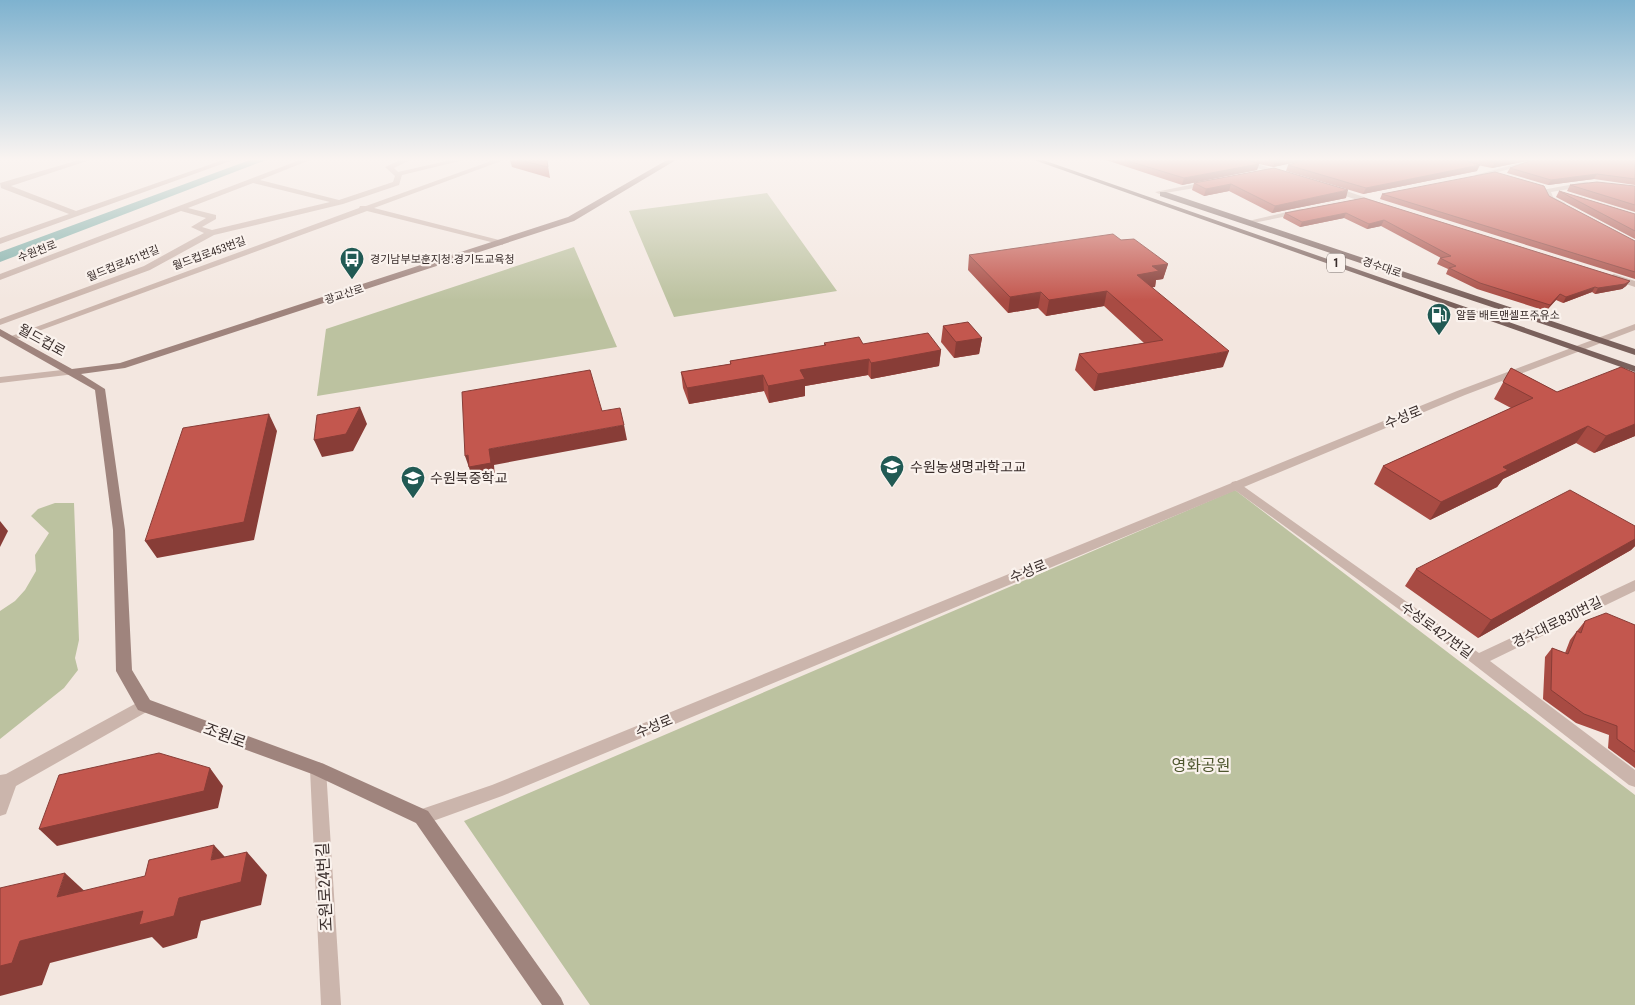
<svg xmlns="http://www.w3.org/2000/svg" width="1635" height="1005" font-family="'Roboto Condensed','Noto Sans KR',sans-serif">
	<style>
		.green { fill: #bcc2a0 }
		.water { fill: #80afa9 }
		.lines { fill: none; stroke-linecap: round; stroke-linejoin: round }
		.minor { fill: #cbb5ac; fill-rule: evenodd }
		.tertiary { fill: #cbb5ac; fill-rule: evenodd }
		.secondary { fill: #9f847d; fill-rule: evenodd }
		.primary { fill: #7a615c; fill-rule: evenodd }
		.wall { fill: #a84b43 }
		.shaded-wall { fill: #883d37 }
		.building { fill: #c3574e; stroke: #883d37 }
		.labels { text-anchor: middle; stroke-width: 4.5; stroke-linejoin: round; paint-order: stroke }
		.far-street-label { font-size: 11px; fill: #392d2b; stroke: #faf2ed }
		.far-poi-label { font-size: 11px; fill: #392d2b; stroke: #faf2ed; text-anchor: start }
		.shield { fill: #faf2ed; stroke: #736865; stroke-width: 1 }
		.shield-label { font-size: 12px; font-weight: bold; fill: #392d2b }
		.street-label { font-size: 14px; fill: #392d2b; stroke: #faf2ed }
		.poi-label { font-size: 14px; fill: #392d2b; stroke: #faf2ed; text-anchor: start }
		.near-street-label { font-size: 16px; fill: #392d2b; stroke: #faf2ed }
		.near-park-label { font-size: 16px; fill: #4f572f; stroke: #faf2ed }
	</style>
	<rect width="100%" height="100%" fill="#f3e7e0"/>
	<path class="green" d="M767 193 837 291 674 317 629 211Z
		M574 247 617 347 317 396 326 329Z
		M1235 490 1635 795V1005H590L464 821Z
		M55 503H74L79 640 75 658 78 670 64 688 0 739V611L15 601 25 590 36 571 35 555 49 533 31 516 38 509Z"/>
	<path class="water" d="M250 160H266L0 262V252Z"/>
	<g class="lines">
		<path class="minor" d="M79 160H90L11 186 76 211 223 160H233L0 244V238L69 214 1 188 0 183Z
			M300 160H310L260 180 339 200 393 182 395 176 385 167 400 160H410L394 168 398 172 451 160H464L402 175 399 185 343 204 214 235 150 270 0 325V319L144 266 204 233 191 227 206 218 181 211 0 280V274ZM253 183 330 202 212 230 202 227 216 219V215L188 208Z
			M494 160H504L374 208 503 241V245L367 211 14 340 11 341 6 338 359 208 360 206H366Z
			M1234 160H1245L1288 174 1281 176Z
			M1532 160H1544L1479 177 1475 175Z
			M1210 181H1213V185L1159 194 1155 192Z
			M1585 182H1588V186L1551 192 1553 197 1565 203 1566 205 1562 207 1547 200 1542 190Z
			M1329 187H1335L1381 203 1374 205 1329 191Z
			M1300 209H1303V213L1248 224 1244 222Z
			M1614 274 1635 281V287L1611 279V275Z
			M1236 481 1479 653 1635 580V591L1490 661 1635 770V787L1629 785 1459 653 1232 488 1230 485 1232 482Z
			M144 699 150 700 152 705 150 710 16 786 6 814 0 816V775L6 774Z"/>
		<path class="tertiary" d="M1635 324V330L1465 395 502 796 422 825 416 823 413 817 416 811 492 785 1457 391Z
			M71 369 75 370V374L0 383V377Z
			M318 762 324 764 326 769 341 1005H321L310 769 312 764Z"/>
		<path class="secondary" d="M667 160H676L574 221 125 368 81 374 105 389 125 530 132 670 150 700 324 764 428 811 561 998 564 1005H542L416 823 312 774 138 710 116 671 113 530 95 390 0 336V329L72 369 120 363 568 217Z"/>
		<path class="primary" d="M1034 160H1043L1635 366V372Z
			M1160 192H1166L1635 349V355L1160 196Z"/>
	</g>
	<path class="wall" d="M510 160H547L550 178 512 167Z
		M1106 160H1635V185L1594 179 1548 185 1507 173 1510 168 1532 160 1492 168 1477 165V171L1363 194 1286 171 1288 165 1301 161 1273 167 1259 164 1257 170 1182 185Z
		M1274 168 1346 198 1272 213 1229 191 1204 196 1192 190 1194 183Z
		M1570 185 1635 186V212L1567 191Z
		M1559 191 1635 214V239L1556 197Z
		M1382 194 1549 196 1635 241V279L1380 199Z
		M1364 198 1630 281 1626 286 1622 289 1595 294 1592 292 1563 303 1556 300 1546 311 1477 289 1446 274 1448 269 1437 264 1440 258H1441L1381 226 1367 229 1344 218 1300 227 1283 218 1285 213Z
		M1121 240 1168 264 1163 279 1156 280 1155 287H1152L1223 367 1094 391 1075 370 1079 354 1144 343 1104 306 1046 316 1038 308 1008 313 968 270 969 255Z
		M943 326 982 338 979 354 954 358 941 342Z
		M824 343 863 344 941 350 939 366 871 379 868 375 805 386V396L769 403 764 391 689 404 683 388 681 372 730 364V361L824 346Z
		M1511 368 1557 392 1635 373V436L1594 453 1576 443 1503 479 1497 487 1430 520 1374 484 1383 466 1511 408 1494 399Z
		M1635 526V546L1631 550 1478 638 1405 586 1416 569Z
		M1585 621 1635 625V768L1608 748 1609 735 1576 723 1543 699 1545 657 1552 648 1565 653 1570 640Z"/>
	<path class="shaded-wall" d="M1281 160H1307L1273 167 1275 161Z
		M1507 160H1533L1492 168 1495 162Z
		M1259 164 1257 170 1182 185 1184 178Z
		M1480 165 1477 171 1363 194 1366 188Z
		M1597 174 1594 179 1548 185 1551 180Z
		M1231 184 1229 191 1204 196 1206 189Z
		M1348 190 1346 198 1272 213 1275 206Z
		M1346 213 1344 218 1300 227 1302 222Z
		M1384 220 1381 226 1367 229 1369 224Z
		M1168 264 1163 279 1156 280 1155 287 1133 290 1137 275 1152 266Z
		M1630 281 1626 286 1622 289 1595 294 1598 288Z
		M1595 287 1592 292 1563 303 1566 297Z
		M1107 291 1104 306 1046 316 1049 300Z
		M1041 292 1038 308 1008 313 1010 297Z
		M1560 294 1556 300 1546 311 1550 305Z
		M982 338 979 354 954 358 956 342Z
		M941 350 939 366 871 379V363Z
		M1229 351 1223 367 1094 391 1098 374Z
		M869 359 868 375 805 386V396L769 403 768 386 800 370Z
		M763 375 764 391 689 404 687 388Z
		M360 407 367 424 353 451 322 457 314 440Z
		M269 414 277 431 254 540 157 558 145 541Z
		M1635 424V436L1594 453 1606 436Z
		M624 425 627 440 494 465 495 478 474 482 465 456 489 449Z
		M1588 426 1576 443 1503 479 1497 487 1430 520 1441 502 1503 467Z
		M0 521 8 531 0 547Z
		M1635 539V546L1631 550 1478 638 1491 620Z
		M210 768 223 786 218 808 57 846 39 829Z
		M214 845 235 868 211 860Z
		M247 852 267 875 261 905 201 921 197 938 163 948 152 937 50 963 42 985 0 996V966L20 941Z
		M65 873 91 897H57Z"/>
	<path class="building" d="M519 160H547L548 167Z
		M1125 160H1248L1259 164 1184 178Z
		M1269 160H1281L1275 161Z
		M1305 160H1463L1480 165 1366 188 1288 165Z
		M1485 160H1507L1495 162Z
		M1533 160H1635V179L1597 174 1551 180 1510 168Z
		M1274 168 1348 190 1275 206 1231 184 1206 189 1194 183Z
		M1495 172 1544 186 1549 196 1635 241V272L1382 194Z
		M1597 182 1635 186V205L1570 185Z
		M1559 191 1635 214V231Z
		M1364 198 1630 281 1625 284 1598 288 1595 287 1566 297 1560 294 1550 305 1480 283 1449 268 1456 266 1440 258 1451 256 1384 220 1369 224 1346 213 1302 222 1285 213Z
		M1113 234 1121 240 1134 239 1168 264 1152 266 1159 271 1137 275 1229 351 1098 374 1079 354 1163 340 1107 291 1049 300 1041 292 1010 297 969 255Z
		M968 322 982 338 956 342 943 326Z
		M928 333 941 350 871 363 869 359 800 370 805 379 768 386 763 375 687 388 681 372 731 364 730 361 826 345 824 343 859 337 863 344Z
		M1621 367 1635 373V424L1606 436 1588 426 1503 467 1508 470 1441 502 1383 466 1533 398 1503 382 1511 368 1557 392Z
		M590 370 602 411 620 408 624 425 489 449 491 463 469 467 468 455 465 456 462 392Z
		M360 407 346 434 314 440 317 415Z
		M269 414 244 522 145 541 183 428Z
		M1570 490 1635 526V539L1491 620 1416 569Z
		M1606 613 1635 625V752L1617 739V726L1584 714 1551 690 1552 648 1568 654 1577 631 1581 633 1585 621Z
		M159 753 210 768 204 791 39 829 59 775Z
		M214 845 211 860 247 852 241 882 179 898 174 916 139 925 143 911 20 941 12 963 0 966V888L65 873 57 897 145 876 149 860Z"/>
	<linearGradient id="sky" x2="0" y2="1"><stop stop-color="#7eb2cf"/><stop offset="0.53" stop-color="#faf4f1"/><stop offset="1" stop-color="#faf4f1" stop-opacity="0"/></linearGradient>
	<rect width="1635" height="300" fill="url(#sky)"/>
	<defs>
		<symbol id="bus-pin" viewBox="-11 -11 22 30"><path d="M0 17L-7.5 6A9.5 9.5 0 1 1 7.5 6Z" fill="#215a54" stroke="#faf2ed"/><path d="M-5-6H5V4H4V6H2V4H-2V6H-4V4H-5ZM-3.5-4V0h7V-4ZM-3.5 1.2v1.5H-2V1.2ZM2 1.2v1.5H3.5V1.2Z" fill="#fff"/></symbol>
		<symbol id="fuel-pin" viewBox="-11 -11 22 30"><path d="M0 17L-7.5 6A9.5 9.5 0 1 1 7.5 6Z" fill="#215a54" stroke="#faf2ed"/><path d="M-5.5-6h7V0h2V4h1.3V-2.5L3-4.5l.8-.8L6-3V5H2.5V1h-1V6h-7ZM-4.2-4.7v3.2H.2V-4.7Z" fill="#fff"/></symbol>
		<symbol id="school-pin" viewBox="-11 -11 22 30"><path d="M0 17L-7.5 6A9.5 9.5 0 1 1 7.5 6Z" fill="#215a54" stroke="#faf2ed"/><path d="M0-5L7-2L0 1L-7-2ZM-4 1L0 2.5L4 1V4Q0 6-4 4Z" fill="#fff"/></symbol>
	</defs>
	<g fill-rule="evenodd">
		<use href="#bus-pin" x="338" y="245" width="28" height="38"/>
		<use href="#fuel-pin" x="1425" y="301" width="28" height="38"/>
		<use href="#school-pin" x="878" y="453" width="28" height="38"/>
		<use href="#school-pin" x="399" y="464" width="28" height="38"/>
	</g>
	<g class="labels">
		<g class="far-street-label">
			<text transform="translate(37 251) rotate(-21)" y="4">수원천로</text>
			<text transform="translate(209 253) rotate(-20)" y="4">월드컵로453번길</text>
			<text transform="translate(123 263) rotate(-22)" y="4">월드컵로451번길</text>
			<text transform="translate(1382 267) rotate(19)" y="4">경수대로</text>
			<text transform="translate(344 294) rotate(-18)" y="4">광교산로</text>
		</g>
		<g class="far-poi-label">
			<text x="370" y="263">경기남부보훈지청.경기도교육청</text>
			<text x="1456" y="319">알뜰 배트맨셀프주유소</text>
		</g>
		<rect class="shield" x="1327" y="253.5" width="18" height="19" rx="4"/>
		<g class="shield-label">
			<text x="1336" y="267">1</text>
		</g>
		<g class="street-label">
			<text transform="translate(42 340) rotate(29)" y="5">월드컵로</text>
			<text transform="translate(1403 417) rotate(-22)" y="5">수성로</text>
			<text transform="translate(1028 571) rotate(-22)" y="5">수성로</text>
			<text transform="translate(1557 622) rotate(-26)" y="5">경수대로830번길</text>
			<text transform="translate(1437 630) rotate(36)" y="5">수성로427번길</text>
			<text transform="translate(654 726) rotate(-22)" y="5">수성로</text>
		</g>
		<g class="poi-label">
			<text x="910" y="472">수원농생명과학고교</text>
			<text x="430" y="483">수원북중학교</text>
		</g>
		<g class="near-street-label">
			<text transform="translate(225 735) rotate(20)" y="6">조원로</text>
			<text transform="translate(324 887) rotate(-93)" y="6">조원로24번길</text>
		</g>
		<g class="near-park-label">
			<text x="1201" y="771">영화공원</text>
		</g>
	</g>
</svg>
